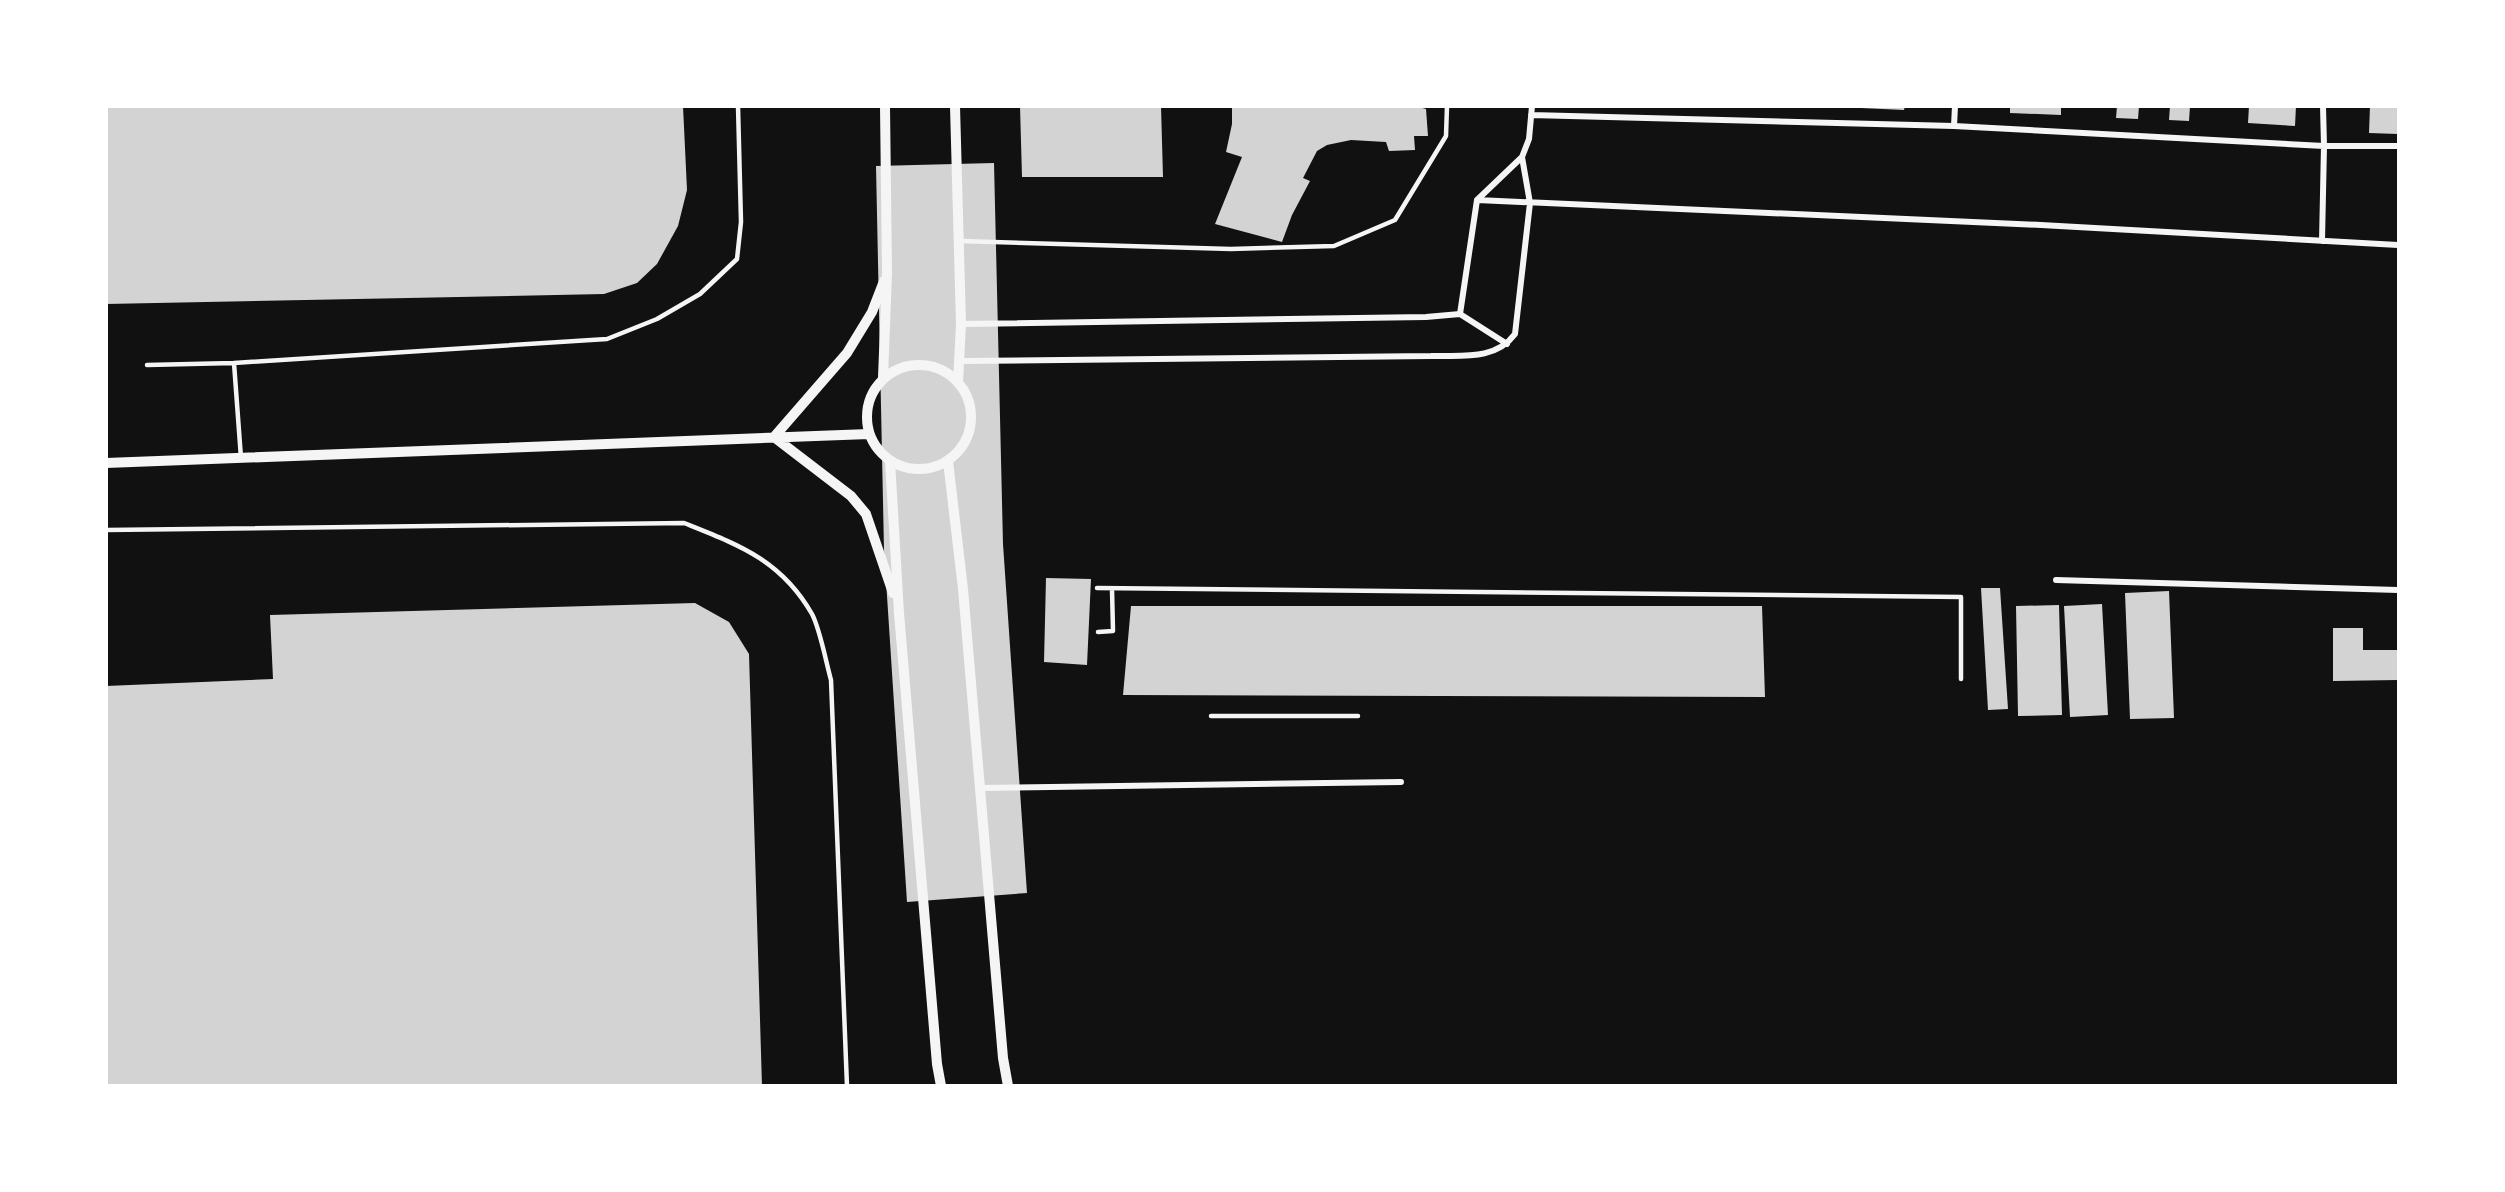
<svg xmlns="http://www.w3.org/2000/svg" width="2505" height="1192" font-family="'Exo 2',sans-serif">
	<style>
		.building { fill: #d3d3d3 }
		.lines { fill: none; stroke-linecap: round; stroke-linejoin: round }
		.service { stroke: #f5f5f5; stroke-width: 4.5 }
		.minor { stroke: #f5f5f5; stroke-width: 6 }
		.tertiary { stroke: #f5f5f5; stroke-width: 10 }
	</style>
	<rect width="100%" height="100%" fill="#111"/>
	<path class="building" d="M106 106H683L687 190 678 226 657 264 637 283 604 294 106 304Z
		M1020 106H1161L1163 177H1022Z
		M1232 106H1415L1426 109 1428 136H1414L1415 150 1389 151 1386 142 1351 140 1327 145 1317 151 1303 178 1310 181 1292 215 1282 242 1215 224 1242 157 1226 152 1232 124Z
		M1861 106H1905L1904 110 1861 108Z
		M2010 106H2061V115L2010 113Z
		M2117 106H2139L2138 119 2116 118Z
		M2170 106H2190L2189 121 2169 120Z
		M2249 106H2296L2295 126 2248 123Z
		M2370 106H2398V134L2369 133Z
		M994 163 1003 544 1027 893 907 902 884 550 876 166Z
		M1046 578 1091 579 1087 665 1044 662Z
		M1981 588H2000L2008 709 1988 710Z
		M2169 591 2174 718 2130 719 2125 593Z
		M695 603 729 622 749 654 762 1086H106V686L273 679 270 615Z
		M2102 604 2108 715 2070 717 2064 606Z
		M2059 605 2062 715 2018 716 2016 606Z
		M1131 606H1762L1765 697 1123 695Z
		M2333 628H2363V650H2398V680L2333 681Z"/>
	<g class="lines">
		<path class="service" d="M960 241 1231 249 1334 246 1395 220 1446 136 1447 106
			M147 365 234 363
			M241 458 234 363 607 339 657 319 700 294 737 259 741 222 738 106
			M106 530 684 523C739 545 781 560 812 614 820 629 826 662 831 680L847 1086
			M1097 588 1961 597V679
			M1098 632 1113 631 1112 589
			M1211 716H1358"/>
		<path class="minor" d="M1531 115 1954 126 1955 106
			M1954 126 2324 146 2323 106
			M1477 200 2041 225 2398 245
			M2322 241 2324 146H2398
			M1460 314 1507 344
			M961 324 1426 317 1460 314 1477 200 1522 157 1529 139 1532 106
			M961 361 1431 356C1461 355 1495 361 1515 334L1530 203 1522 157
			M2056 580 2398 590
			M980 788 1401 782"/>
		<path class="tertiary" d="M955 106 961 324 958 382
			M867 417a52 52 0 1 1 104 0a52 52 0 1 1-104 0Z
			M883 378 887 273 885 106
			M774 437 851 496 866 514 893 593
			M774 437 847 353 872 312 884 281
			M890 461 899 613 937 1064 941 1086
			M948 461 963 589 1003 1058 1008 1086
			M106 463 869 434"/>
	</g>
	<rect width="2505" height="1192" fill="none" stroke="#ffffff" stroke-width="216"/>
</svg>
